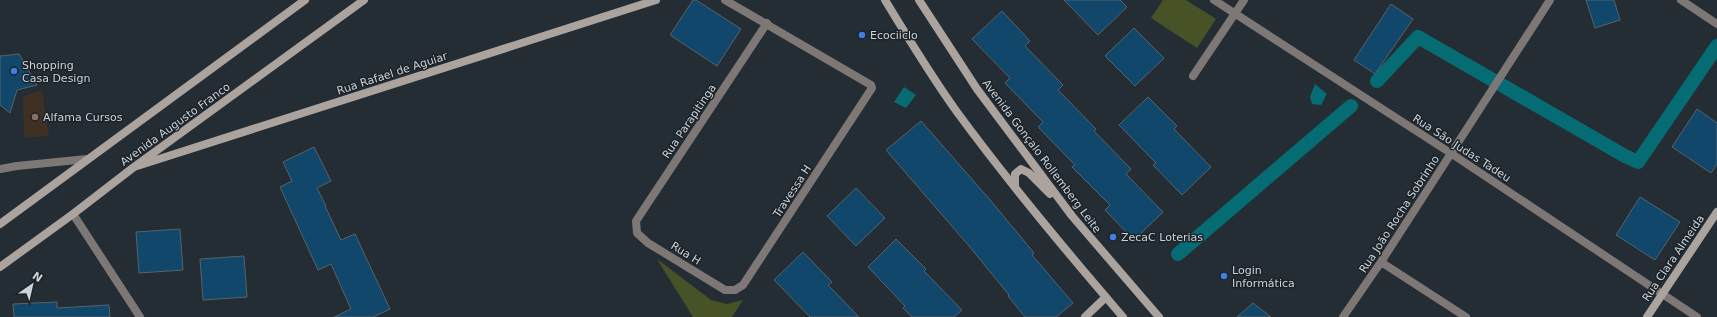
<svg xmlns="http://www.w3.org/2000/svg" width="1717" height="317" font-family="'DejaVu Sans',sans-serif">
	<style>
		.education { fill: #3f3024 }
		.green { fill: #475227 }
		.water { fill: #066c74 }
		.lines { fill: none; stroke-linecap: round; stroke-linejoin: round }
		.canal { stroke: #066c74; stroke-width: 14 }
		.building { fill: #11476a; stroke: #58626a }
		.street { stroke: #7d7875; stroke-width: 8 }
		.secondary { stroke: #aba39e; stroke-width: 8 }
		.shop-dot { fill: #3f7fe0; stroke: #1b232a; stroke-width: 1.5 }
		.education-dot { fill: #8d6e63; stroke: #1b232a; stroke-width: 1.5 }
		.labels { text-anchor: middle; stroke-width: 3; stroke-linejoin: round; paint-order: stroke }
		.poi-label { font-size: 11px; fill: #cdd2d6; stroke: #1b232a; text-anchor: start }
		.street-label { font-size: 11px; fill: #cdd2d6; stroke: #1b232a }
	</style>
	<rect width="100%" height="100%" fill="#252d34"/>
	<path class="education" d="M42 90 49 136 24 138 23 97Z"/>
	<path class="green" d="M1163 0H1186L1216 19 1197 48 1151 18Z
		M657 259 711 300 727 304 743 300 732 317H693Z"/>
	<path class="water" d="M1315 84 1327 94 1321 105 1312 104 1310 97Z
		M904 87 916 95 906 108 894 102Z"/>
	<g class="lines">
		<path class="canal" d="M1377 81 1418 37 1625 156 1638 162 1717 46
			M1178 254 1351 106"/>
	</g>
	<path class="building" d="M693 0H696L741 29 717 66 670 35Z
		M1064 0H1120L1127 7 1098 35Z
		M1586 0H1614L1620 20 1595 28Z
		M1391 4 1413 19 1375 74 1354 60Z
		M1002 11 1030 41 1025 46 1063 85 1058 90 1096 129 1094 131 1131 169 1126 174 1163 212 1134 240 1105 210 1110 205 1072 167 1075 165 1038 127 1043 122 1005 83 1010 78 972 39Z
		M1134 28 1164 58 1135 86 1105 56Z
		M19 54 37 85 17 90 10 113 0 105V56Z
		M1148 97 1177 126 1174 129 1211 167 1182 195 1153 165 1156 163 1119 125Z
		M1697 109 1717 123V164L1711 173 1672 147Z
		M921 121 991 201 1034 253 1032 255 1073 303 1056 317H1025L1008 296 1009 295 969 246 886 150Z
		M314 147 331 181 317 188 326 206H325L341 240 355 234 390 309 373 317H334L351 309 331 264 318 270 280 187 292 181 283 162Z
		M856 188 885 218 856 246 827 216Z
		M1640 197 1680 222 1655 260 1616 235Z
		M180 229 183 270 139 273 136 232Z
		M896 239 926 269 924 271 962 310 954 317H912L903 308 905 306 868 267Z
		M803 252 832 282 828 285 859 317H810L774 280Z
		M244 256 247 297 203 300 200 259Z
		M57 302V308L109 305 110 317H14L13 304Z
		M1253 303 1271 317H1237Z"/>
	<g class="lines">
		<path class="street" d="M725 0 871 85 872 88 743 285 735 290H725L648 243 637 233 636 221 767 23
			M1214 0 1452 154 1697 317
			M1681 0 1717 24
			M1193 76 1244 0
			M0 169 17 166 87 159
			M73 214 140 317
			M1381 262 1466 317
			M1343 317 1381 262 1550 0"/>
		<path class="secondary" d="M885 0C908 38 931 76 957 112 1009 183 1066 251 1123 317
			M919 0 977 89 1072 216 1159 317
			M134 167 656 0
			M1015 187V174L1021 169 1029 173 1050 194
			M0 224 305 0
			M0 267 73 214 134 167 364 0
			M1085 317 1106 297
			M1647 317 1717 212"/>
	</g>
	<g class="shop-dot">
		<circle cx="862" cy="35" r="4"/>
		<circle cx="14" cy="71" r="4"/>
		<circle cx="1113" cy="237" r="4"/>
		<circle cx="1224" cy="276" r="4"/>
	</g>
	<circle class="education-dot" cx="35" cy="117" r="4"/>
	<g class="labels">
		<g class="poi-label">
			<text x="870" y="39">Ecociiclo</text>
			<text x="22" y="69">Shopping<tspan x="22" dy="13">Casa Design</tspan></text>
			<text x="43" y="121">Alfama Cursos</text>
			<text x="1121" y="241">ZecaC Loterias</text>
			<text x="1232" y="274">Login<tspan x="1232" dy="13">Informática</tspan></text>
		</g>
		<g class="street-label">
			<text transform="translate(392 73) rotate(-18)" y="4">Rua Rafael de Aguiar</text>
			<text transform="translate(689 121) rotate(-56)" y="4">Rua Parapitinga</text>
			<text transform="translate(175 124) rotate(-36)" y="4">Avenida Augusto Franco</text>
			<text transform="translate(1462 148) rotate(33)" y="4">Rua São Judas Tadeu</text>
			<text transform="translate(1042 156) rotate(53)" y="4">Avenida Gonçalo Rollemberg Leite</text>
			<text transform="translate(792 191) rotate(-57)" y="4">Travessa H</text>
			<text transform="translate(1399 214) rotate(-57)" y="4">Rua João Rocha Sobrinho</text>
			<text transform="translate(686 253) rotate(32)" y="4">Rua H</text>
			<text transform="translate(1673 258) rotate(-56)" y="4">Rua Clara Almeida</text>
		</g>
	</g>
	<g transform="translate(32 285) rotate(34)" stroke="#1b232a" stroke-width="3" paint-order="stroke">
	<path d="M0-3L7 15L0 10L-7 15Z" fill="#cdd2d6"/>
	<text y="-6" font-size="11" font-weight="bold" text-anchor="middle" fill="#cdd2d6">N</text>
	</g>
</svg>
